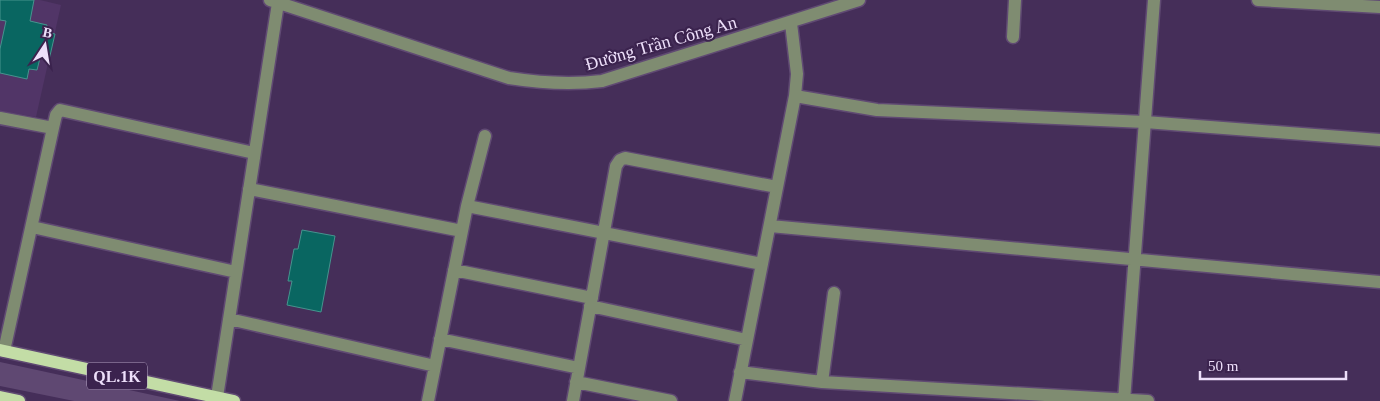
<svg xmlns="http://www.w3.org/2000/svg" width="1380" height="401" font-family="'Times New Roman',serif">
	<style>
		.built { fill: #513567 }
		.green { fill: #5f4872 }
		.building { fill: #096661; stroke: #46948e }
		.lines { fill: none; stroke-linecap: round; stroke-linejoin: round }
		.minor-casing { stroke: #604a73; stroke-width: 15 }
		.major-casing { stroke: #604a73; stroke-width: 15 }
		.minor { stroke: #7f8c71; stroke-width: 12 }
		.major { stroke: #c3dda6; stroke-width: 12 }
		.labels { text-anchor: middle; stroke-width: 4.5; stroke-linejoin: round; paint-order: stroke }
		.shield { fill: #3b234e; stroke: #b8a7c6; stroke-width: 1 }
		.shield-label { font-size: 16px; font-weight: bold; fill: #eddffa }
		.street-label { font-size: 18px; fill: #eddffa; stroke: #3b234e }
	</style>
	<rect width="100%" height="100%" fill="#452e59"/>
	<path class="built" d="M0 0H40L61 5 36 117 0 111Z"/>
	<path class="green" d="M0 362 180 401H74L0 386Z"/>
	<path class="building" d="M0 0H34L30 21 47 25 45 32 55 34 49 60 40 58 37 70 29 69 27 79 0 73V49L6 21 0 20Z
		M302 230 335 236 321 312 287 305 292 281H288L294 249H298Z"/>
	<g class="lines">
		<defs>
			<path id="minor" d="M270 0 509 78C541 83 569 85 602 81L859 0
				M1258 0 1380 7
				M1013 37 1015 0
				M795 96 877 110 1145 122 1380 140
				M0 118 53 128
				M249 189 462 231
				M467 206 762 264
				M770 226 1380 282
				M32 227 236 272
				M454 270 592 298
				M590 306 747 340
				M229 319 435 366
				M440 339 579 368
				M4 351 53 128 56 115 60 110 254 153
				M740 372 822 382 1148 401
				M576 382 671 401
				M822 382 834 293
				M217 397 278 3
				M428 401 467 206 485 136
				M573 401 616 166 620 160 625 158 777 187
				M735 401 795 96 797 74 791 23
				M1124 401 1154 0"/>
			<path id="major" d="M0 350 234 401
				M0 397 19 401"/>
		</defs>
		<use href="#minor" class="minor-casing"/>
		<use href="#major" class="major-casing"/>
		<use href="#minor" class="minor"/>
		<use href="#major" class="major"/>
	</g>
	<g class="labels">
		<rect class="shield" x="87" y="362.5" width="60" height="27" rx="4"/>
		<g class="shield-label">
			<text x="117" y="382">QL.1K</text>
		</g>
		<g class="street-label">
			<text transform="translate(661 43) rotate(-16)" y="6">Đường Trần Công An</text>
		</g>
	</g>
	<g transform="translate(45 45) rotate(12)" stroke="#3b234e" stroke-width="4" paint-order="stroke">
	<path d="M0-4L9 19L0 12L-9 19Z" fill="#eddffa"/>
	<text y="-8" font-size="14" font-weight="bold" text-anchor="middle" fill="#eddffa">B</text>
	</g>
	<path d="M1200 371v8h146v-8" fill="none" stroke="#eddffa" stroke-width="2.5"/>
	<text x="1208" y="371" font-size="15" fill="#eddffa" stroke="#3b234e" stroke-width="4" paint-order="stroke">50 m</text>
</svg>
